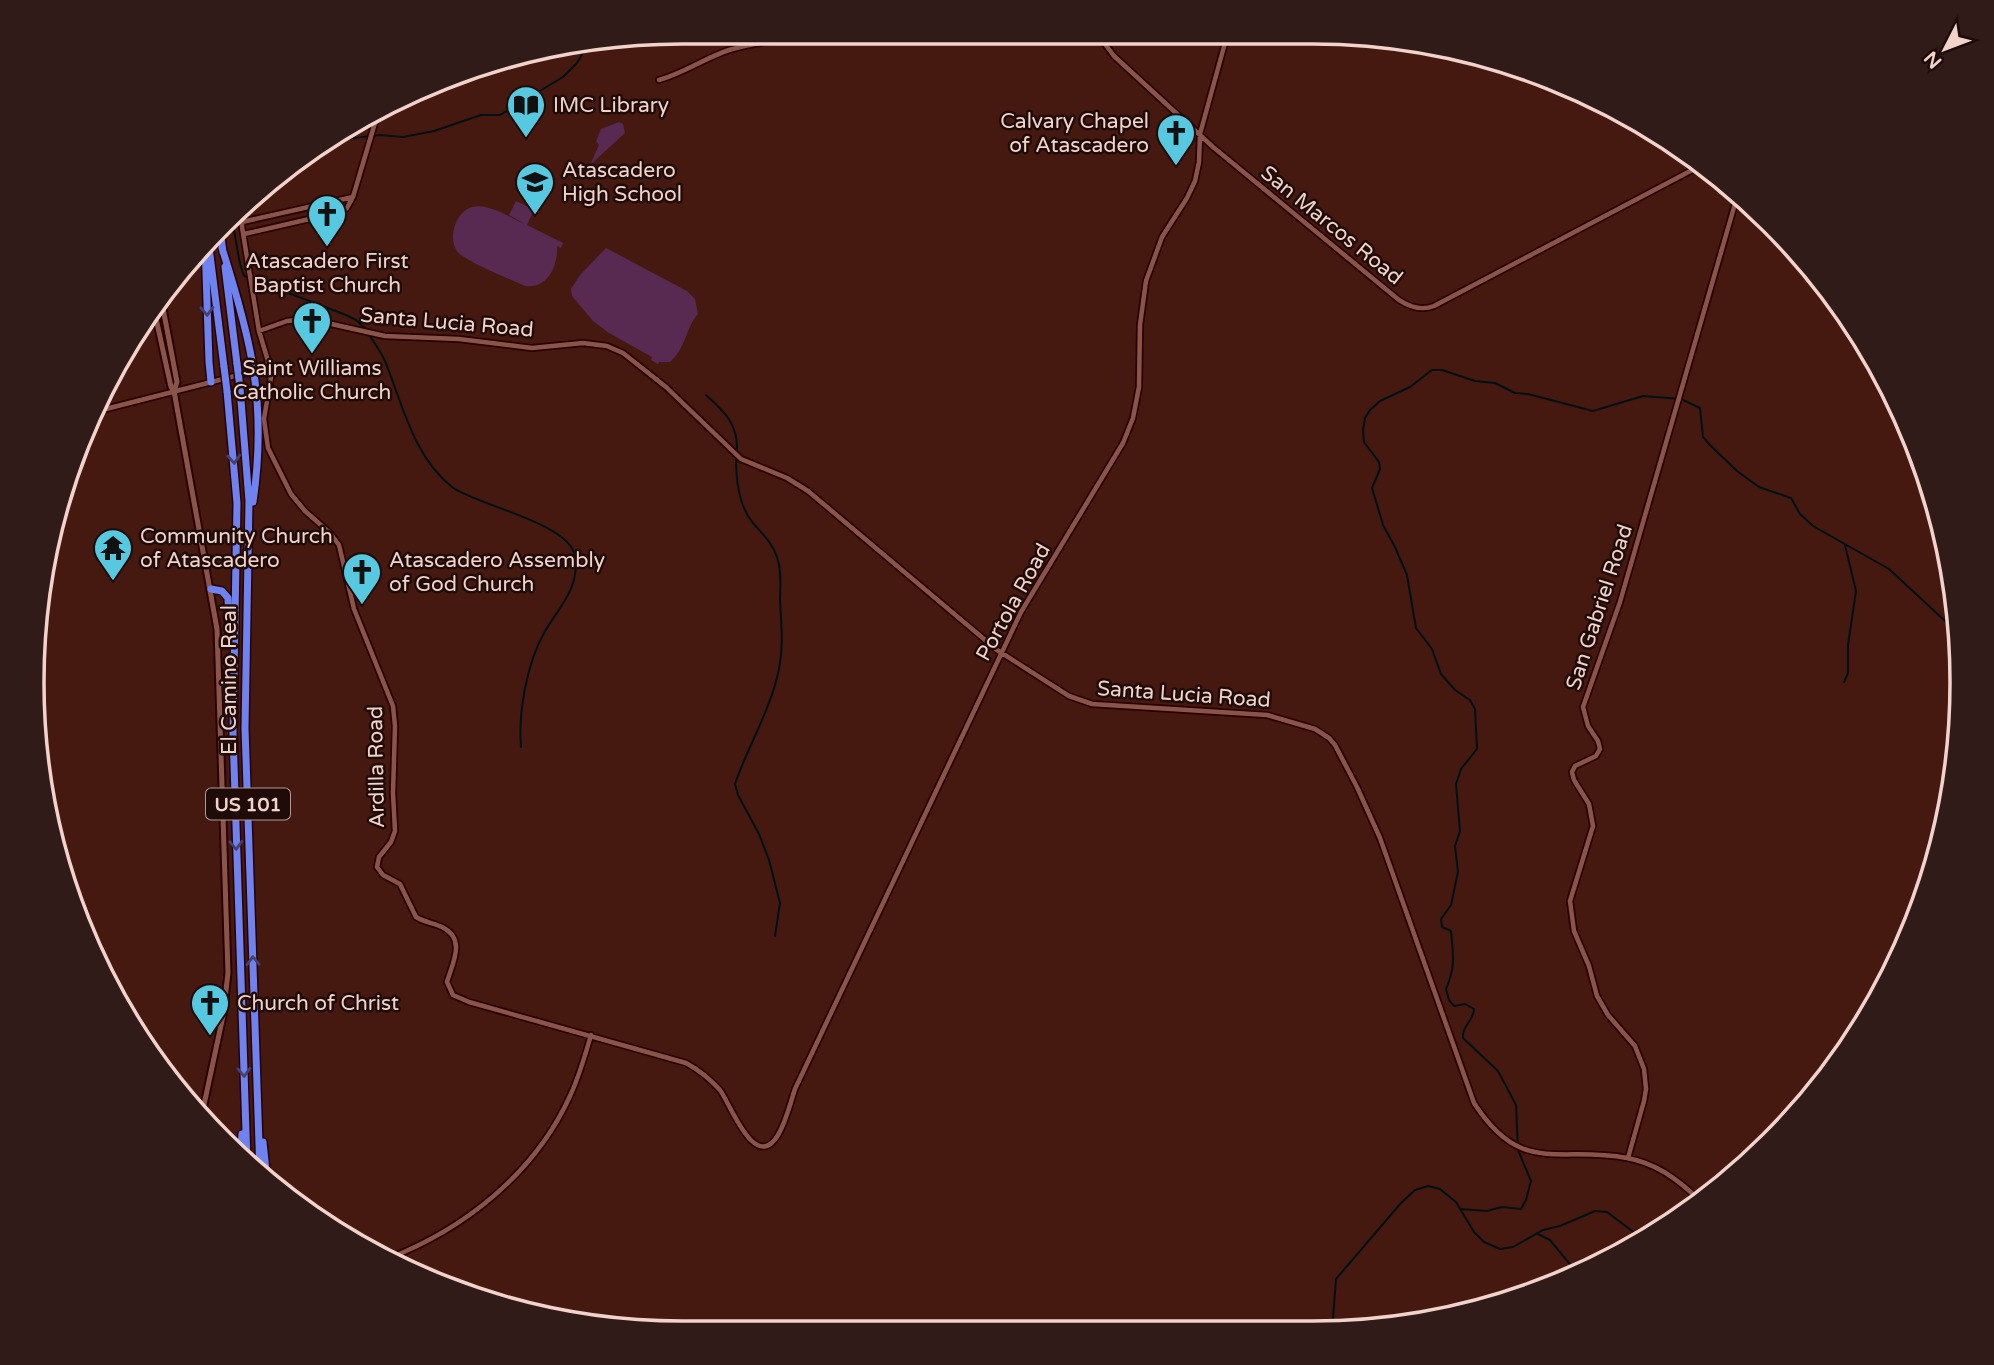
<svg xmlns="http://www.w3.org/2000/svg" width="1994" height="1365" font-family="'Varela Round',sans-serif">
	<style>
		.green { fill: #582951 }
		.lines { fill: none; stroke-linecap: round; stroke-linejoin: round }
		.stream { stroke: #001115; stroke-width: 2 }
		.tertiary-casing { stroke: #2a0100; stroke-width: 8 }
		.secondary-casing { stroke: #2a0100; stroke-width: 9 }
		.motorway-casing { stroke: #2a0100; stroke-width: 10 }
		.tertiary { stroke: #89554a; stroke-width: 4.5 }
		.secondary { stroke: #89554a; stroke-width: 5 }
		.motorway { stroke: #6e83ef; stroke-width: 7 }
		.motorway-bridge-casing { stroke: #2a0100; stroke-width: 10; stroke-linecap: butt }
		.motorway-bridge { stroke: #6e83ef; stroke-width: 7 }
		.oneway { stroke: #434170 }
		.labels { text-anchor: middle; stroke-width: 5; stroke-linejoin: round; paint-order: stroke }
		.shield { fill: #1f0b08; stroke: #b39791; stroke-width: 2 }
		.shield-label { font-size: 19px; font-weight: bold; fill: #f2d3cc }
		.poi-label { font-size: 21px; fill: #f2d3cc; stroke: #1f0b08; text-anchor: start }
		.street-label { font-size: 21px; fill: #f2d3cc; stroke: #1f0b08 }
		.rim { fill: none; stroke: #f2d3cc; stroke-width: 3.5 }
	</style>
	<rect width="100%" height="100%" fill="#461910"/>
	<path class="green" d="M619 122 623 124 625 133 590 165 599 145 596 141 601 129Z
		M516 201 534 210 527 225 563 243 561 248 557 246C558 266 548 289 525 286 512 280 464 261 457 251 452 244 452 234 455 225 469 189 502 214 525 224L509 215Z
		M606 248 687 291 695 299 698 314C686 327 686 348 670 362H659L658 364 651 360 652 357 609 333 593 321 572 296 571 289 580 275Z"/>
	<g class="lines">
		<path class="stream" d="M320 142 380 135 403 137 434 131 481 115H500L563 77 577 63 588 44
			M232 219 240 264 244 276 346 315 356 320 366 329
			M369 334C374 343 381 352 385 361 403 405 413 456 452 487 476 505 570 523 575 556 580 589 558 608 544 633 527 663 518 713 521 747
			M706 395C725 412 738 424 737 451
			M736 456C736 479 738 505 753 523 763 535 772 542 777 557 782 571 780 586 780 600 781 623 784 645 779 669 771 709 748 746 735 784L738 795 759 834 769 860 780 903 775 936
			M1844 682 1848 673V645L1856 591 1845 545
			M1461 1209 1487 1211 1502 1207 1521 1209 1526 1200 1531 1181 1518 1150 1516 1105 1498 1071 1463 1038C1462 1025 1474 1021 1474 1009L1465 1004 1454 1006 1449 1000 1446 989C1456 966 1453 955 1451 931L1442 927 1441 919 1451 905 1458 872 1455 846 1460 831 1456 784 1461 769 1477 749 1475 709 1470 700 1455 690 1441 674 1432 649 1416 628 1407 575 1395 547 1383 525 1372 488 1380 469 1379 462 1364 442 1363 430 1365 418 1370 410 1380 401 1410 387 1432 370H1442L1475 381 1495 383 1515 393 1528 394 1593 411 1643 396 1681 399 1700 408 1703 437 1710 445 1737 471 1759 487 1791 498 1800 514 1813 526 1889 569 1958 633
			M1538 1234 1550 1240 1578 1274
			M1332 1332 1336 1279 1401 1203 1415 1190 1428 1186 1440 1189 1456 1202 1474 1232 1484 1242 1500 1249 1513 1247 1543 1230 1560 1226 1595 1211 1607 1212 1640 1237"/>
		<defs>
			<path id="tertiary" d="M1096 32 1114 56 1213 147 1399 300C1410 307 1421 311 1434 306L1696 168
				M659 80C684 73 705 58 729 50 771 38 816 36 859 32
				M353 197 242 222V227L259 331 268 361 266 368 271 377 264 419 268 448 291 494 305 511 330 533 339 545 354 609 393 706 395 726 393 793 395 831 391 842 379 857 377 867 383 875 400 884 416 917C424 922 433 923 442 927 467 939 452 964 447 982L453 995 469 1002 686 1063C699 1070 710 1079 720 1090 730 1103 755 1174 778 1135 786 1122 790 1104 795 1089L1021 612 1123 443 1133 418 1139 387 1140 325 1146 281 1162 237 1187 198 1195 181 1199 162 1200 134 1228 32
				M244 234 340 212 347 208 353 197 377 116
				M259 331 287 321 309 319 385 336 459 339 532 348 583 343 607 346 623 353 666 387 741 459 787 478 808 491 997 650 1069 696 1092 704 1267 715 1315 729 1329 738 1335 745 1357 787 1380 838 1474 1103C1522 1177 1558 1145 1627 1158 1655 1163 1676 1178 1696 1197
				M94 412 266 368
				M1628 1158 1644 1101 1646 1089 1644 1069 1635 1046 1608 1015 1597 996 1589 966 1574 931 1570 901 1593 826 1589 804 1574 780 1572 772 1575 766 1596 756 1600 749 1598 741 1588 726 1583 707 1620 602 1737 197
				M387 1259C465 1229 535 1173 570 1096 579 1077 585 1056 591 1035"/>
			<path id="secondary" d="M162 303 177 382 174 391
				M155 314 171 387 174 391 217 629 228 973 223 1016 202 1114"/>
			<path id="motorway" d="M220 230 223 252
				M205 243 209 362 211 382
				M209 247 224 367
				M222 248C235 289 248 332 254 373 260 415 259 461 253 502
				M225 267 237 364
				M240 388 249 501 245 728 260 1174
				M227 391 237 503 233 733 247 1163
				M211 589 222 591 228 598 229 628 231 636
				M263 1142 267 1180
				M240 1157 242 1134"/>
		</defs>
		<use href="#tertiary" class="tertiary-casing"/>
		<use href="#secondary" class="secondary-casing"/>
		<use href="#motorway" class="motorway-casing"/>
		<use href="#tertiary" class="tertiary"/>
		<use href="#secondary" class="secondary"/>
		<use href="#motorway" class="motorway"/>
		<defs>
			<path id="motorway-bridge" d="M237 364 240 388
				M224 367 227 391"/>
		</defs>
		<use href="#motorway-bridge" class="motorway-bridge-casing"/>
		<use href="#motorway-bridge" class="motorway-bridge"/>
	</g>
	<defs><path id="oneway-chevron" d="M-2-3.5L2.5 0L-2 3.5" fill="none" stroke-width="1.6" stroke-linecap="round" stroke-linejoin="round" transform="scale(1.75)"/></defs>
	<g class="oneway">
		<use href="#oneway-chevron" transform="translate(207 311) rotate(88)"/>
		<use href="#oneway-chevron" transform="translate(234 459) rotate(86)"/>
		<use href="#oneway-chevron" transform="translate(236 845) rotate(88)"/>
		<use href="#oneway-chevron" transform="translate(253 961) rotate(-92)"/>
		<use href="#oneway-chevron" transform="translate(244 1072) rotate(88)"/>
	</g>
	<defs>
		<symbol id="library-pin" viewBox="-11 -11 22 30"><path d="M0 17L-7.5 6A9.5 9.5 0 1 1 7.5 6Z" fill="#56c9e0" stroke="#1f0b08"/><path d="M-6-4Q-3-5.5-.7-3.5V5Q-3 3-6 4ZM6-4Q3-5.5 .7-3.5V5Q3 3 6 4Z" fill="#111"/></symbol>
		<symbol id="church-pin" viewBox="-11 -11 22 30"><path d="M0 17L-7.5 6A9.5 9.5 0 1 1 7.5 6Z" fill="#56c9e0" stroke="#1f0b08"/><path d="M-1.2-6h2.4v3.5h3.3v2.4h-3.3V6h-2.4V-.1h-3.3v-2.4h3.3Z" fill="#111"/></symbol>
		<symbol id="school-pin" viewBox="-11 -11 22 30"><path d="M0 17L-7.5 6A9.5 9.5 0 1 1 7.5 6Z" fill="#56c9e0" stroke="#1f0b08"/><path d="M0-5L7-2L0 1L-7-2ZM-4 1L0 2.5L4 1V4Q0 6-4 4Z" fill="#111"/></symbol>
		<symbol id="temple-pin" viewBox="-11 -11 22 30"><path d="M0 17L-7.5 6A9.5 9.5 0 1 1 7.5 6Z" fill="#56c9e0" stroke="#1f0b08"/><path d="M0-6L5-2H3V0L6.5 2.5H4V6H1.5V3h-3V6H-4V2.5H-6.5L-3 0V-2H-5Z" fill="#111"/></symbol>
	</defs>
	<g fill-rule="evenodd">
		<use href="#library-pin" x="504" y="83" width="44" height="60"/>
		<use href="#church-pin" x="1154" y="111" width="44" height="60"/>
		<use href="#school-pin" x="513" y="160" width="44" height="60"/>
		<use href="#church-pin" x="305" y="192" width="44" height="60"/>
		<use href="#church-pin" x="290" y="299" width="44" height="60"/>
		<use href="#temple-pin" x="91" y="526" width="44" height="60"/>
		<use href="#church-pin" x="340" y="550" width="44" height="60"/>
		<use href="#church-pin" x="188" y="981" width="44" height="60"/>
	</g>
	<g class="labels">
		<rect class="shield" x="206" y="788.5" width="84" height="31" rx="5"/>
		<g class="shield-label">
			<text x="248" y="811">US 101</text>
		</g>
		<g class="poi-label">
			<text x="553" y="112">IMC Library</text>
			<text x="1149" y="128" text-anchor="end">Calvary Chapel<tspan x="1149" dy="24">of Atascadero</tspan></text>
			<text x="562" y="177">Atascadero<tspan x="562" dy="24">High School</tspan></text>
			<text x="327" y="268" text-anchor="middle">Atascadero First<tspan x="327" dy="24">Baptist Church</tspan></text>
			<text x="312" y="375" text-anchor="middle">Saint Williams<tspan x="312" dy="24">Catholic Church</tspan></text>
			<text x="140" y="543">Community Church<tspan x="140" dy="24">of Atascadero</tspan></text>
			<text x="389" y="567">Atascadero Assembly<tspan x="389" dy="24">of God Church</tspan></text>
			<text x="237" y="1010">Church of Christ</text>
		</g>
		<g class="street-label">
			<text transform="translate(1332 225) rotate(39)" y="7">San Marcos Road</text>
			<text transform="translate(447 322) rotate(5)" y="7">Santa Lucia Road</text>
			<text transform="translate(1013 602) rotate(-61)" y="7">Portola Road</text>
			<text transform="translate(1599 607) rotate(-72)" y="7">San Gabriel Road</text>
			<text transform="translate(229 680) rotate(-90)" y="7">El Camino Real</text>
			<text transform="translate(1184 694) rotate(4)" y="7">Santa Lucia Road</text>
			<text transform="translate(376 767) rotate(-91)" y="7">Ardilla Road</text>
		</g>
	</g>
	<path d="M0 0H1994V1365H0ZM682 44H1312A638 638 0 0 1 1950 682V683A638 638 0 0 1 1312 1321H682A638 638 0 0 1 44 683V682A638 638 0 0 1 682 44Z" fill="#301b18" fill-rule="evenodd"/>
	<path class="rim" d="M682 44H1312A638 638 0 0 1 1950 682V683A638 638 0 0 1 1312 1321H682A638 638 0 0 1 44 683V682A638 638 0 0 1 682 44Z"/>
	<g transform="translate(1945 49) rotate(228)" stroke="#1f0b08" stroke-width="5" paint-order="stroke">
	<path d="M0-5L12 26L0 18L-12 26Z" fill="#f2d3cc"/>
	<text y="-10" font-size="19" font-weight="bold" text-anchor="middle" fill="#f2d3cc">N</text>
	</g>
</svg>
